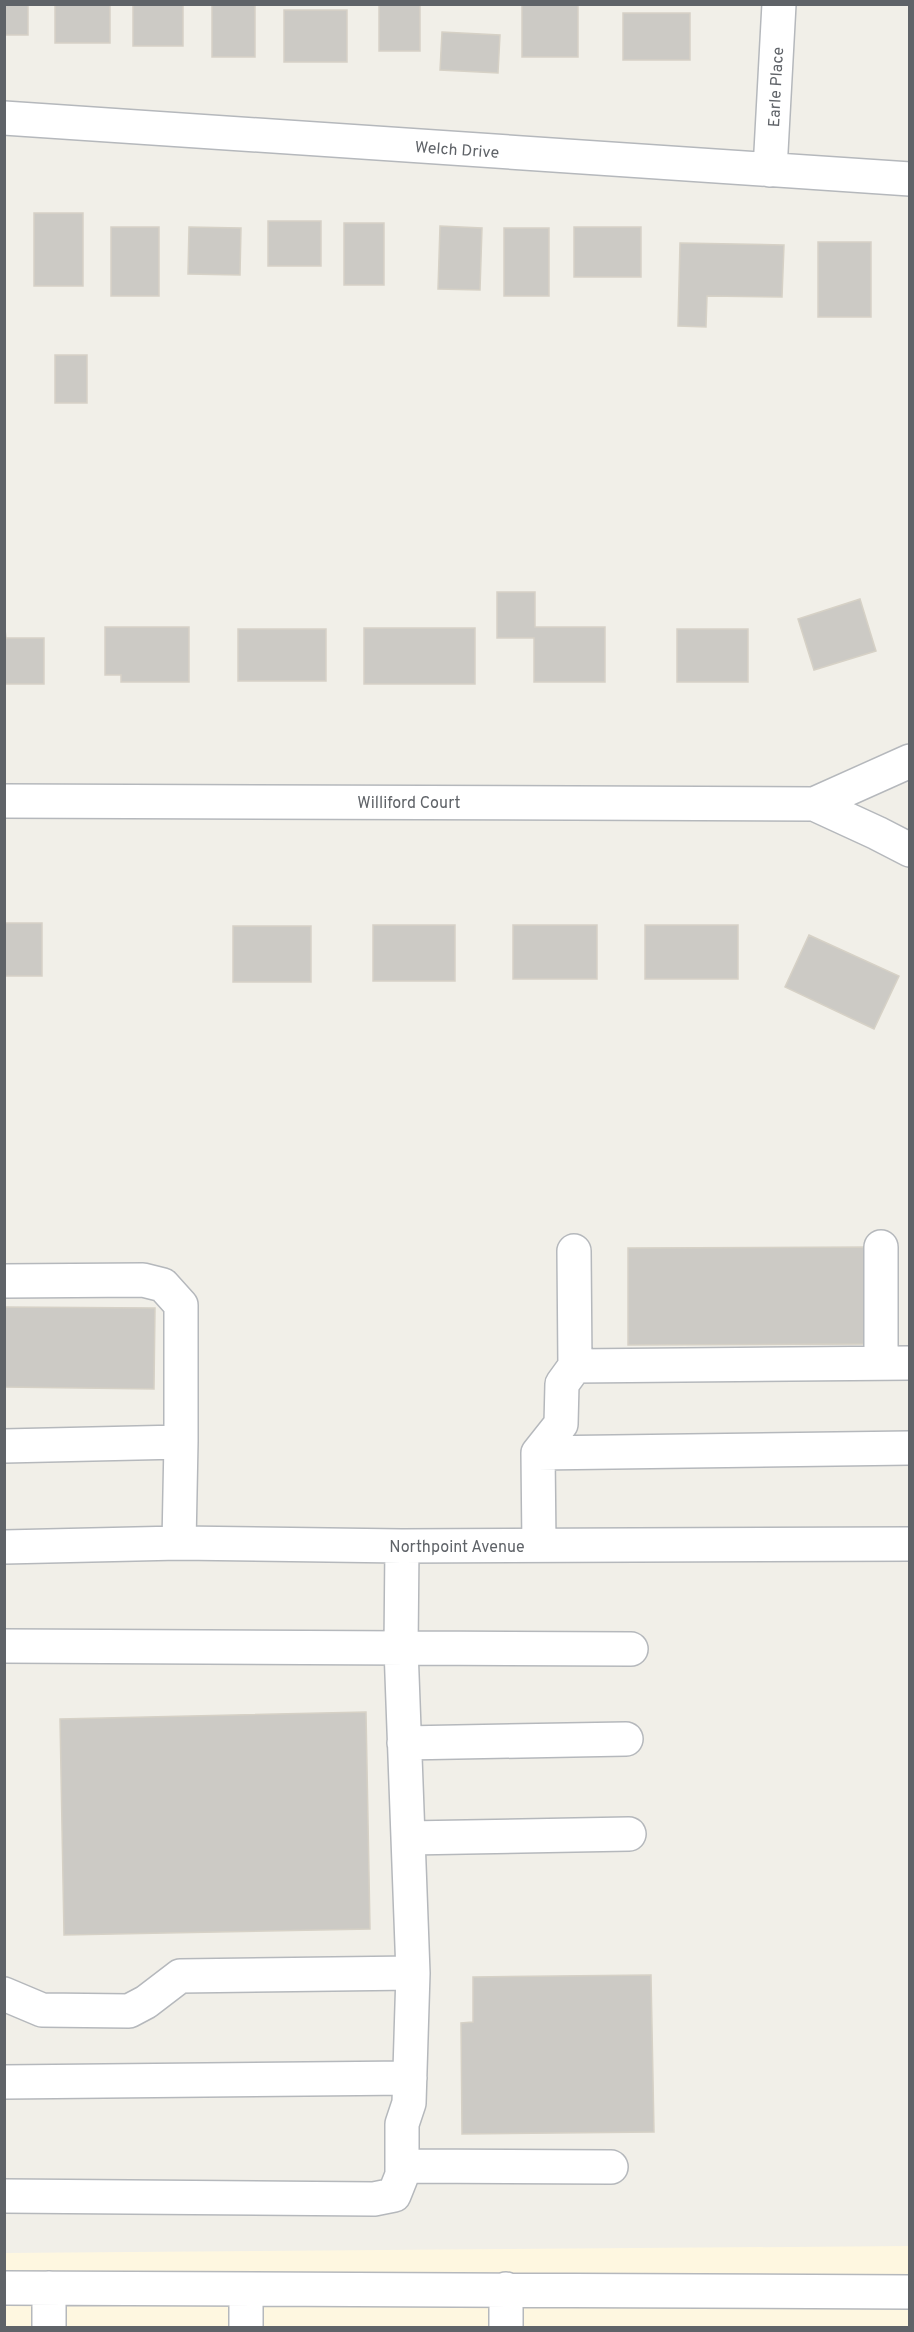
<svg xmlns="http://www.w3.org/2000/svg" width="914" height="2332" font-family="Overpass,sans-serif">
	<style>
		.commercial { fill: #fef7e0 }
		.building { fill: #cccac5; stroke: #d6d1c6; stroke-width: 1.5 }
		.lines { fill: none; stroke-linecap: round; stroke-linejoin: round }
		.minor-casing { stroke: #b5b8bc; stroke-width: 36 }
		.minor { stroke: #fff; stroke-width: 33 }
		.labels { text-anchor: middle; stroke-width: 5; stroke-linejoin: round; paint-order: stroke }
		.street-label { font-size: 16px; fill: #5f6368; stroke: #fff }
	</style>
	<rect width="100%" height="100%" fill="#f1efe8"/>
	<path class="commercial" d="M909 2246V2327H5L4 2253Z"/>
	<path class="building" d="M4 4H28V35H4Z
		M55 4H110V43H55Z
		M133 4H183V46H133Z
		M212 4H255V57H212Z
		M379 4H420V51H379Z
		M522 5H578V57H522Z
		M284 10H347V62H284Z
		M623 13H690V60H623Z
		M442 32 500 35 498 73 440 70Z
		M34 213H83V286H34Z
		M268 221H321V266H268Z
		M344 223H384V285H344Z
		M440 226 482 228 480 290 438 289Z
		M111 227H159V296H111Z
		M189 227 241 228 240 275 188 274Z
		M574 227H641V277H574Z
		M504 228H549V296H504Z
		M818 242H871V317H818Z
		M680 243 784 245 782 297 707 296 706 327 678 326Z
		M55 355H87V403H55Z
		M497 592H535V627H605V682H534V638H497Z
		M860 599 876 651 814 670 798 619Z
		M4 621 6 638H44V684H4Z
		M105 627H189V682H121V675H105Z
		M364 628H475V684H364Z
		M238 629H326V681H238Z
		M677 629H748V682H677Z
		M4 923H42V976H4Z
		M373 925H455V981H373Z
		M513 925H597V979H513Z
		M645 925H738V979H645Z
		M233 926H311V982H233Z
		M809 935 899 976 874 1029 785 987Z
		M871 1247 872 1344 628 1345V1248Z
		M4 1307 155 1308 154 1389 4 1387Z
		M366 1712 370 1929 64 1935 60 1719Z
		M651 1975 654 2132 462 2134 461 2023 473 2022V1977Z"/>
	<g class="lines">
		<defs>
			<path id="minor" d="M4 118 910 179
				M770 170 779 4
				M4 801 814 804 910 761
				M814 804 877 833 910 850
				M574 1251 575 1366
				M4 1281 143 1280 163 1285 181 1305V1442
				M881 1363V1247
				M4 1446 181 1442 179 1543
				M538 1453 910 1448
				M539 1545 538 1453 561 1424 562 1384 575 1366 910 1363
				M402 1546 401 1648 413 1973
				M4 1547 179 1543 402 1546 910 1544
				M4 1646 631 1649
				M404 1743 626 1739
				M408 1838 629 1834
				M4 1994 42 2010 129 2011 146 2002 180 1976 413 1973 409 2103 402 2124V2175L394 2195 374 2199 4 2196
				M4 2082 410 2078
				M402 2166 611 2167
				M4 2288C306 2291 608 2289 910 2292
				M49 2288V2328
				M246 2290V2328
				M506 2328V2289"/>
		</defs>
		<use href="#minor" class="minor-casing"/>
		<use href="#minor" class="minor"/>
	</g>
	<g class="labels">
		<g class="street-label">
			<text transform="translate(775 87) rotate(-87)" y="6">Earle Place</text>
			<text transform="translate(457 149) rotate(4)" y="6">Welch Drive</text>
			<text x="409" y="808">Williford Court</text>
			<text x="457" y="1552">Northpoint Avenue</text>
		</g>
	</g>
	<rect width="914" height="2332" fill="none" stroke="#5f6368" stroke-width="12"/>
</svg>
